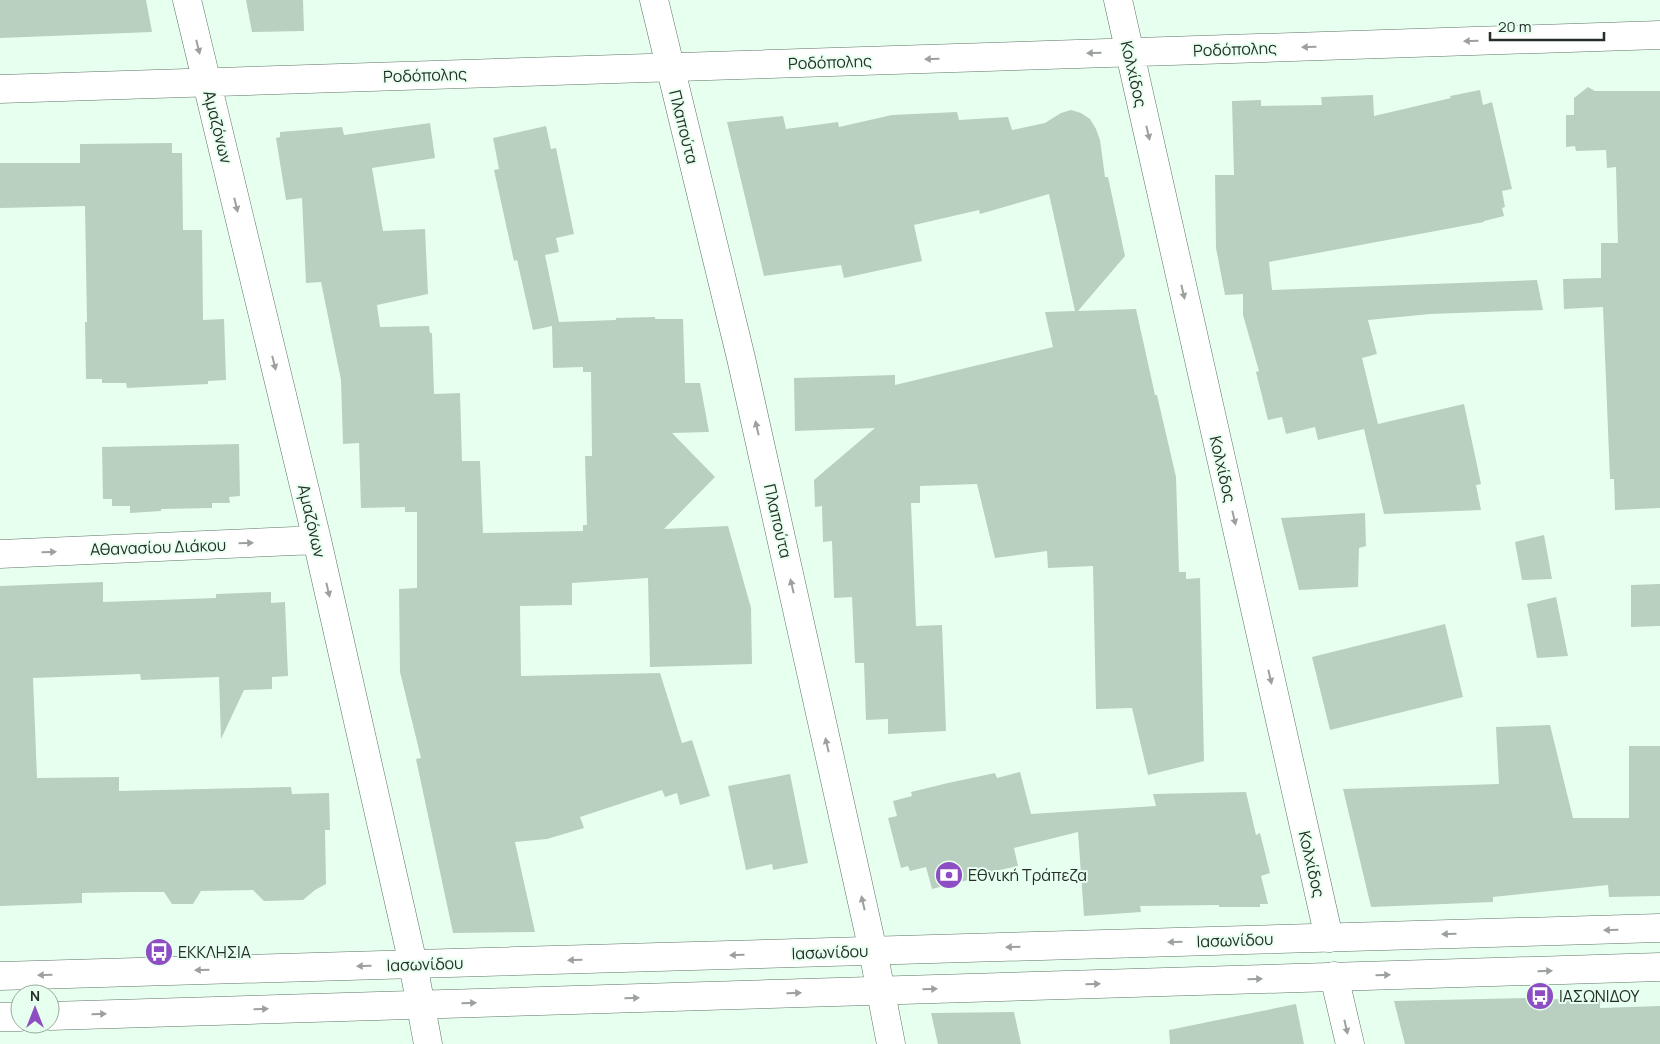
<svg xmlns="http://www.w3.org/2000/svg" width="1660" height="1044" font-family="Manrope,sans-serif">
	<style>
		.building { fill: #b9d0c0 }
		.lines { fill: none; stroke-linecap: round; stroke-linejoin: round }
		.minor-casing { stroke: #5e7466; stroke-width: 29 }
		.tertiary-casing { stroke: #5e7466; stroke-width: 29 }
		.minor { stroke: #fff; stroke-width: 28 }
		.tertiary { stroke: #fff; stroke-width: 28 }
		.oneway { fill: #9da19e }
		.labels { text-anchor: middle; stroke-width: 4; stroke-linejoin: round; paint-order: stroke }
		.street-label { font-size: 16px; fill: #252e28; stroke: #e7ffee }
		.poi-label { font-size: 16px; fill: #252e28; stroke: #e7ffee; text-anchor: start }
	</style>
	<rect width="100%" height="100%" fill="#e7ffee"/>
	<path class="building" d="M0 0H146L152 32 0 38Z
		M246 0H303L304 31 252 32Z
		M1588 87 1595 91H1660V508L1615 510 1614 479H1610L1603 307 1564 309 1563 279 1601 278V243H1618L1616 167 1607 168 1606 150 1576 151 1575 146 1566 147V115H1574V98Z
		M1480 90 1483 105 1492 102 1512 189 1502 191 1505 207 1502 208 1504 216 1484 221V222L1269 262 1272 290 1537 280 1543 310 1430 314 1368 320 1377 354 1362 358 1378 424 1464 404 1481 484 1476 485 1481 510 1384 514 1364 429 1318 440 1315 427 1286 434 1282 417 1268 420 1256 372 1259 371 1243 315V294L1225 295 1216 248 1215 175H1234L1232 101 1261 100V106L1322 105 1321 97 1373 95 1374 116 1451 98 1450 96Z
		M1071 110 1081 113 1090 119 1096 129 1100 140 1105 177H1108L1125 256 1078 311 1136 309 1155 395H1157L1176 477 1179 572H1186V579L1200 578 1204 761 1148 775 1132 708 1096 709 1093 566 1048 568 1047 551 995 558 977 484 920 486V503H911L916 626 942 625 946 731 888 734V719L866 720 864 663H855L852 597 834 598 832 541 823 542 822 506 815 507 814 480 875 428 795 431 794 378 895 375V385L1053 347 1045 312 1075 311 1049 194 980 214 979 210 914 225 922 261 844 278 841 265 764 276 727 122 783 116 786 129 838 122 839 127 892 115 957 112 959 120 1008 117 1012 130 1045 123 1061 113Z
		M430 123 435 158 372 168 383 231 425 229 428 294 377 305 380 327 429 326 430 333H432L434 394 460 393 462 461H480L483 533 583 531V525H587L585 456H592L591 372H583V367L553 368 552 326 533 330 517 260 514 261 494 170 499 169 493 138 546 126 551 149 556 148 574 234 556 238 559 252 545 255 559 322 616 320V318L655 317V319H683L685 383H700L709 432 672 433 715 477 664 529 728 526 751 608 752 664 650 667 648 578 572 583V605L520 606 521 676 660 673 682 743 692 740 710 796 680 805 677 793 665 797 662 790 580 817 584 828 547 839 515 842 535 932 453 933 416 759 421 758 400 672 399 589 417 588V512H405V507L361 508 359 443 343 444 341 380 321 282 306 283 302 198 286 200 276 138 280 137V132L342 127 344 135Z
		M172 143V153H182L183 230H202L203 320 224 319 226 380 208 381V384L127 388 126 383H102V379H86L85 322H87L85 206 0 208V163H80V144Z
		M239 444 240 496 229 497 230 503H212V508L161 509V511L130 513V506H112V499H103L102 447Z
		M1365 513 1366 546 1359 548 1358 587 1299 590 1281 518Z
		M1544 535 1552 579 1522 580 1515 542Z
		M103 582V602L216 598V594L271 592V603L285 602 288 676 272 677V689L244 690 221 739 219 677 141 680 140 674 33 678 37 778 119 777V791L291 787 292 794 329 793 330 830H325L326 884 315 890 303 900 264 901 253 890 201 891 193 904H172L164 892H131L82 893V903L0 906V586Z
		M1660 584V626L1631 627V585Z
		M1556 597 1568 656 1537 658 1527 604Z
		M1445 624 1463 697 1330 730 1312 657Z
		M1550 725 1573 818H1629V746H1660V896L1609 897 1608 885 1493 897V902L1371 907 1343 789 1499 784 1496 727Z
		M1020 772 1031 814 1156 806 1153 794 1246 792 1256 835 1260 833 1270 873 1261 876 1268 904H1260V907H1219V905L1140 906 1141 912 1084 916 1078 832 1014 848 1018 866 968 877V880L932 889 926 867 910 871 908 866 901 868 888 818 897 816 893 801 912 796 911 792 948 783 995 773 997 778Z
		M790 774 808 863 773 870 772 864 746 870 728 786Z
		M1530 998V1000L1600 998V1008L1660 1006V1044H1405L1394 1001Z
		M1296 1004 1304 1044H1170L1169 1030Z
		M1014 1012 1021 1044H938L931 1013Z"/>
	<g class="lines">
		<defs>
			<path id="minor" d="M187 0 317 540 413 964 428 1044
				M654 0 741 358 873 951 891 1044
				M1118 0 1329 938
				M0 89 1660 35
				M0 554 317 540
				M1334 976 1350 1044"/>
			<path id="tertiary" d="M0 976 1660 928
				M50 1016 1660 967
				M0 1017H20"/>
		</defs>
		<use href="#minor" class="minor-casing"/>
		<use href="#tertiary" class="tertiary-casing"/>
		<use href="#minor" class="minor"/>
		<use href="#tertiary" class="tertiary"/>
	</g>
	<defs><path id="oneway-solid" d="M-6-.8H1V-3.2L6.5 0L1 3.2V.8H-6Z" transform="scale(1.25)"/></defs>
	<g class="oneway">
		<use href="#oneway-solid" transform="translate(1471 41) rotate(178)"/>
		<use href="#oneway-solid" transform="translate(198 47) rotate(76)"/>
		<use href="#oneway-solid" transform="translate(1309 47) rotate(178)"/>
		<use href="#oneway-solid" transform="translate(1094 53) rotate(178)"/>
		<use href="#oneway-solid" transform="translate(932 59) rotate(178)"/>
		<use href="#oneway-solid" transform="translate(1148 133) rotate(77)"/>
		<use href="#oneway-solid" transform="translate(236 205) rotate(76)"/>
		<use href="#oneway-solid" transform="translate(1183 292) rotate(77)"/>
		<use href="#oneway-solid" transform="translate(274 363) rotate(76)"/>
		<use href="#oneway-solid" transform="translate(757 428) rotate(-103)"/>
		<use href="#oneway-solid" transform="translate(1234 518) rotate(77)"/>
		<use href="#oneway-solid" transform="translate(246 543) rotate(-2)"/>
		<use href="#oneway-solid" transform="translate(49 552) rotate(-2)"/>
		<use href="#oneway-solid" transform="translate(792 586) rotate(-103)"/>
		<use href="#oneway-solid" transform="translate(328 590) rotate(77)"/>
		<use href="#oneway-solid" transform="translate(1270 677) rotate(77)"/>
		<use href="#oneway-solid" transform="translate(827 745) rotate(-103)"/>
		<use href="#oneway-solid" transform="translate(863 903) rotate(-103)"/>
		<use href="#oneway-solid" transform="translate(1611 930) rotate(178)"/>
		<use href="#oneway-solid" transform="translate(1449 934) rotate(178)"/>
		<use href="#oneway-solid" transform="translate(1175 942) rotate(178)"/>
		<use href="#oneway-solid" transform="translate(1013 947) rotate(178)"/>
		<use href="#oneway-solid" transform="translate(737 955) rotate(178)"/>
		<use href="#oneway-solid" transform="translate(575 960) rotate(178)"/>
		<use href="#oneway-solid" transform="translate(364 966) rotate(178)"/>
		<use href="#oneway-solid" transform="translate(202 970) rotate(178)"/>
		<use href="#oneway-solid" transform="translate(1545 971) rotate(-2)"/>
		<use href="#oneway-solid" transform="translate(45 975) rotate(178)"/>
		<use href="#oneway-solid" transform="translate(1383 975) rotate(-1)"/>
		<use href="#oneway-solid" transform="translate(1255 979) rotate(-2)"/>
		<use href="#oneway-solid" transform="translate(1093 984) rotate(-2)"/>
		<use href="#oneway-solid" transform="translate(930 989) rotate(-2)"/>
		<use href="#oneway-solid" transform="translate(794 993) rotate(-2)"/>
		<use href="#oneway-solid" transform="translate(632 998) rotate(-2)"/>
		<use href="#oneway-solid" transform="translate(469 1003) rotate(-2)"/>
		<use href="#oneway-solid" transform="translate(261 1009) rotate(-2)"/>
		<use href="#oneway-solid" transform="translate(99 1014) rotate(-2)"/>
		<use href="#oneway-solid" transform="translate(1346 1027) rotate(77)"/>
	</g>
	<defs>
		<symbol id="bank-disc" viewBox="-11 -11 22 22"><circle r="9.5" fill="#8d4ec4" stroke="#e7ffee"/><path d="M-6-4H6V4H-6ZM0-2.3a2.3 2.3 0 1 0 0 4.6a2.3 2.3 0 1 0 0-4.6Z" fill="#fff"/></symbol>
		<symbol id="bus-disc" viewBox="-11 -11 22 22"><circle r="9.5" fill="#8d4ec4" stroke="#e7ffee"/><path d="M-5-6H5V4H4V6H2V4H-2V6H-4V4H-5ZM-3.5-4V0h7V-4ZM-3.5 1.2v1.5H-2V1.2ZM2 1.2v1.5H3.5V1.2Z" fill="#fff"/></symbol>
	</defs>
	<g fill-rule="evenodd">
		<use href="#bank-disc" x="933" y="859" width="32" height="32"/>
		<use href="#bus-disc" x="143" y="936" width="32" height="32"/>
		<use href="#bus-disc" x="1524" y="980" width="32" height="32"/>
	</g>
	<g class="labels">
		<g class="street-label">
			<text transform="translate(1235 49) rotate(-2)" y="6">Ροδόπολης</text>
			<text transform="translate(830 62) rotate(-2)" y="6">Ροδόπολης</text>
			<text transform="translate(1134 74) rotate(77)" y="6">Κολχίδος</text>
			<text transform="translate(425 75) rotate(-2)" y="6">Ροδόπολης</text>
			<text transform="translate(218 127) rotate(76)" y="6">Αμαζόνων</text>
			<text transform="translate(684 127) rotate(76)" y="6">Πλαπούτα</text>
			<text transform="translate(1223 469) rotate(77)" y="6">Κολχίδος</text>
			<text transform="translate(312 521) rotate(77)" y="6">Αμαζόνων</text>
			<text transform="translate(778 521) rotate(77)" y="6">Πλαπούτα</text>
			<text transform="translate(158 547) rotate(-2)" y="6">Αθανασίου Διάκου</text>
			<text transform="translate(1312 864) rotate(77)" y="6">Κολχίδος</text>
			<text transform="translate(1235 940) rotate(-2)" y="6">Ιασωνίδου</text>
			<text transform="translate(830 952) rotate(-2)" y="6">Ιασωνίδου</text>
			<text transform="translate(425 964) rotate(-2)" y="6">Ιασωνίδου</text>
		</g>
		<g class="poi-label">
			<text x="968" y="881">Εθνική Τράπεζα</text>
			<text x="178" y="958">ΕΚΚΛΗΣΙΑ</text>
			<text x="1559" y="1002">ΙΑΣΩΝΙΔΟΥ</text>
		</g>
	</g>
	<g transform="translate(35 1009)"><circle r="24" fill="#e7ffee" stroke="#99ab9f"/>
	<path d="M0-4L9 19L0 12L-9 19Z" fill="#8d4ec4"/>
	<text y="-8" font-size="14" font-weight="bold" text-anchor="middle" fill="#252e28">N</text>
	</g>
	<path d="M1490 32v8h114v-8" fill="none" stroke="#252e28" stroke-width="2.5"/>
	<text x="1498" y="32" font-size="15" fill="#252e28" stroke="#e7ffee" stroke-width="4" paint-order="stroke">20 m</text>
</svg>
